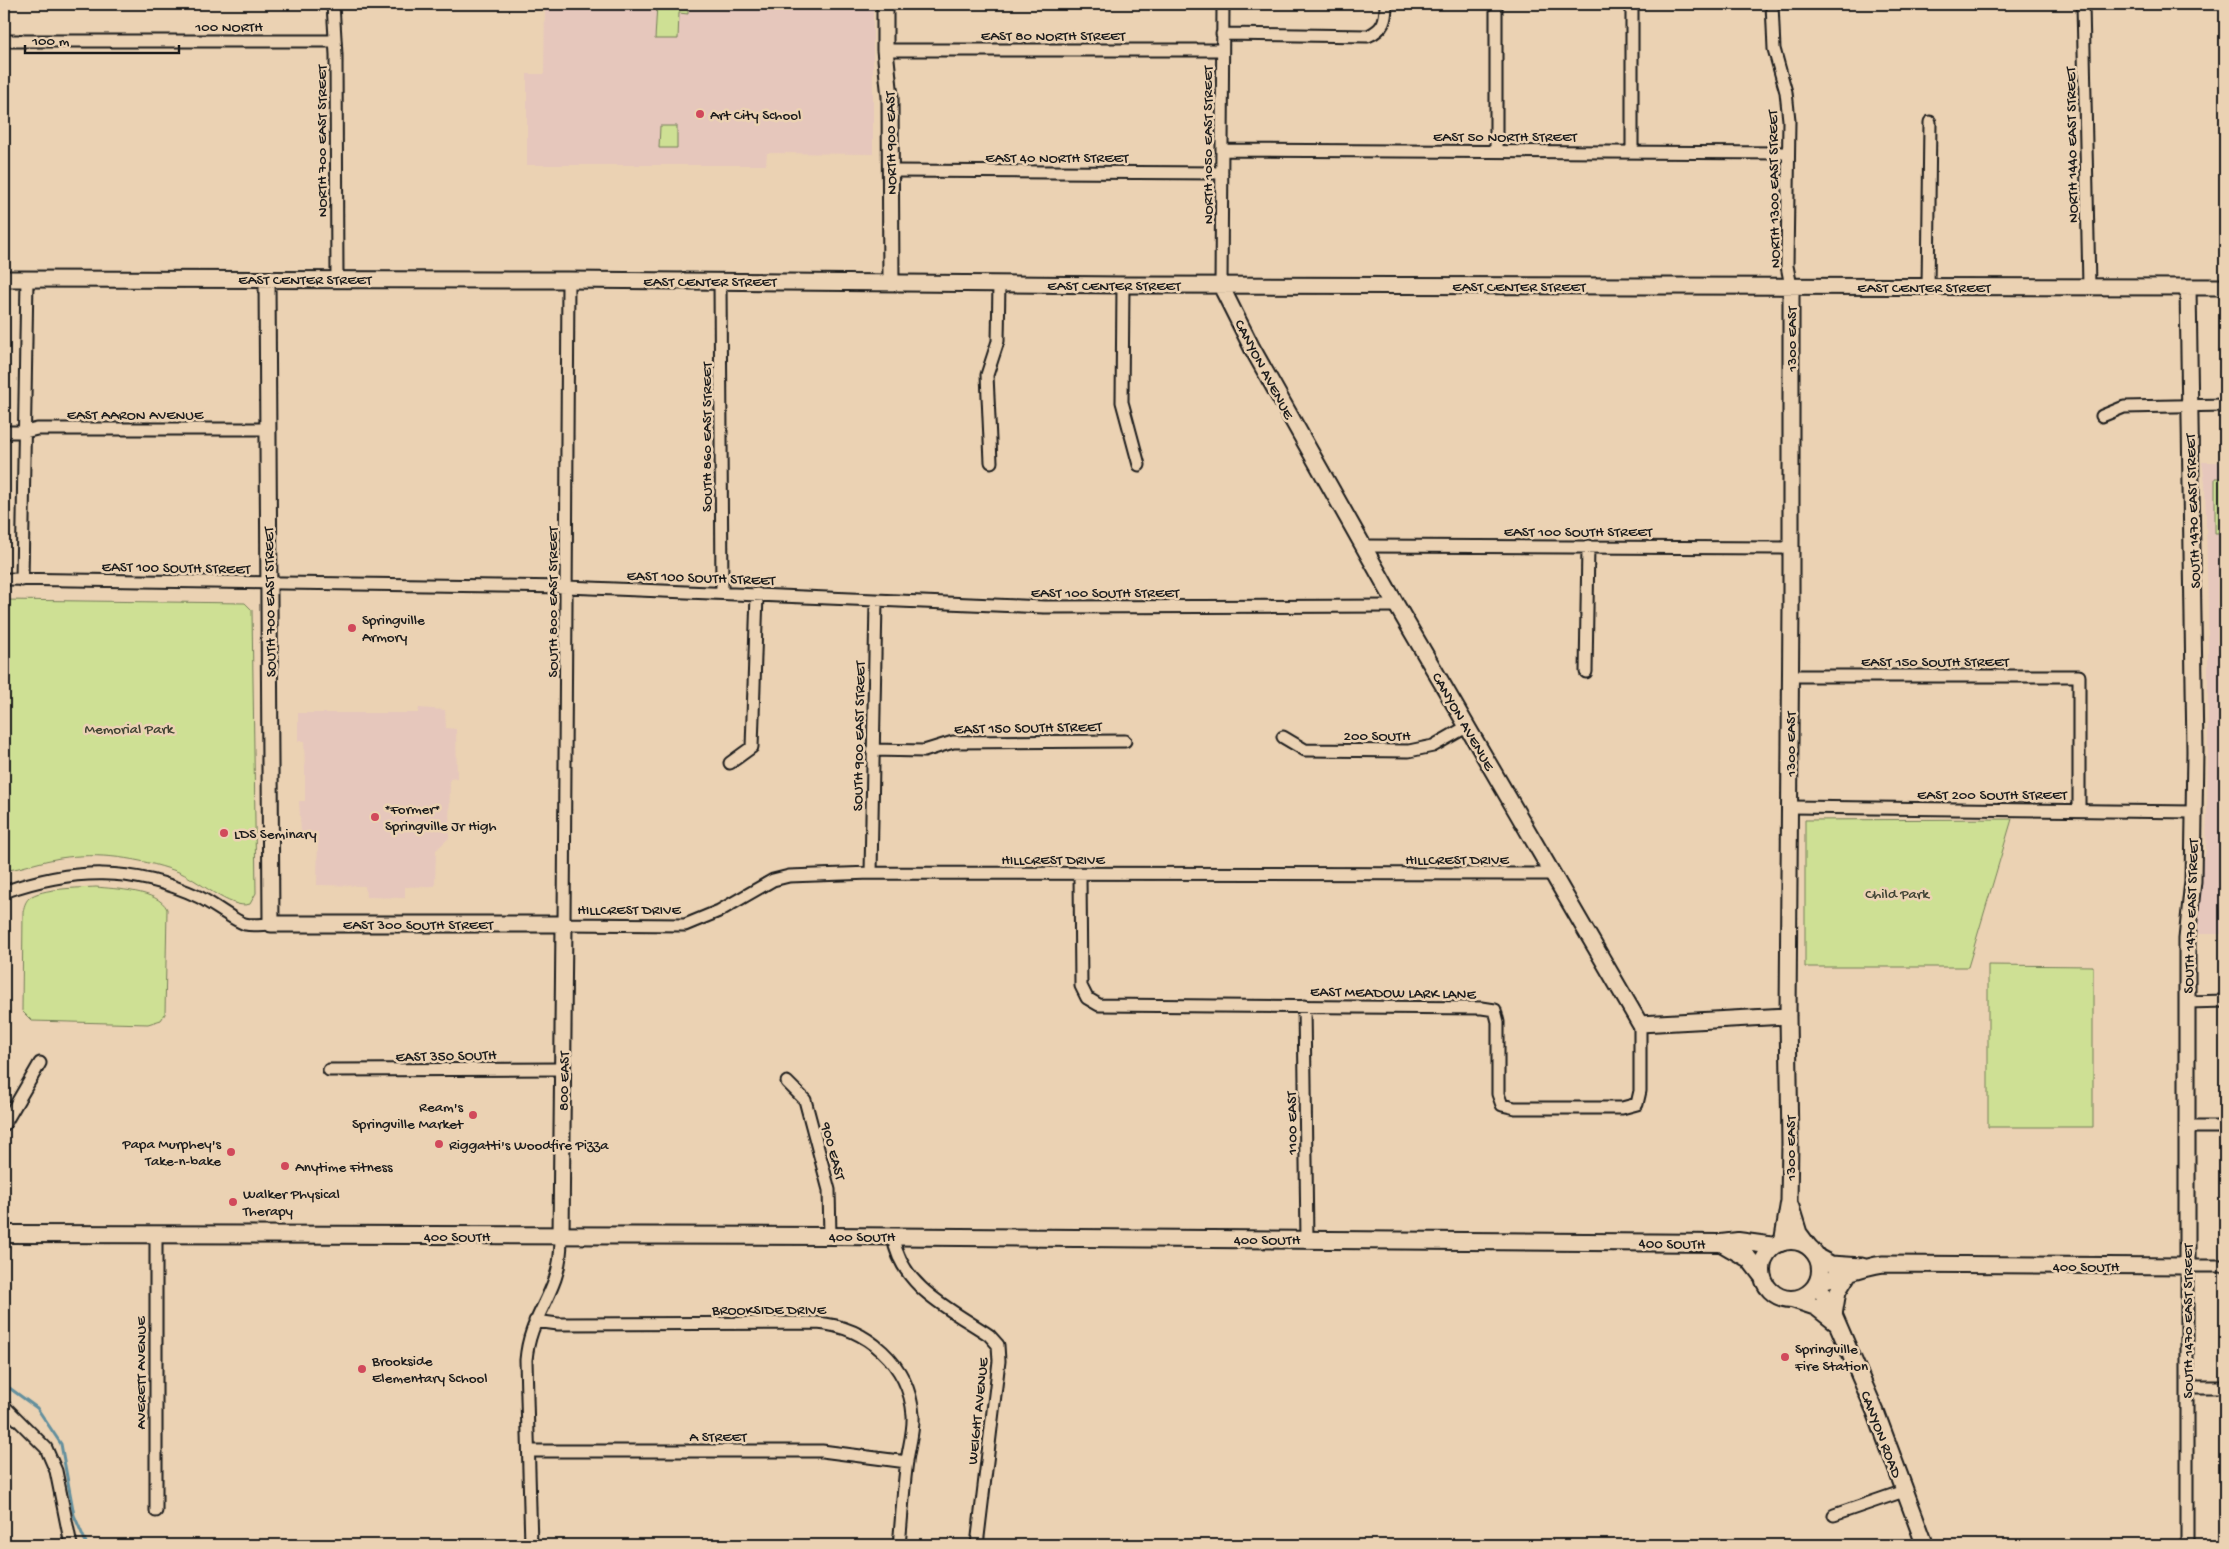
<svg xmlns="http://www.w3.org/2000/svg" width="2229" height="1549" font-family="'Gochi Hand',sans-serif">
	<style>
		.built { fill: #e6c7bc }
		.green { fill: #cee094; stroke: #757e58 }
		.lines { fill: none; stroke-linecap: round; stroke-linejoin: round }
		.stream { stroke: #638f9d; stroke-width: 3 }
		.minor-casing { stroke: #1c1c1c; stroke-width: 15 }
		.tertiary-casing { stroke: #1c1c1c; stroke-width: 19 }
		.secondary-casing { stroke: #1c1c1c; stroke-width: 20 }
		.minor { stroke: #ebd2b3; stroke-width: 11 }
		.tertiary { stroke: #ebd2b3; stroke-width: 15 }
		.secondary { stroke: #ebd2b3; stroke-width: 16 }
		.poi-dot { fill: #d1495b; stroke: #ebd2b3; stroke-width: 2 }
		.labels { text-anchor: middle; stroke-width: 5; stroke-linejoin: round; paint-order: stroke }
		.street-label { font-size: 15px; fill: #1c1c1c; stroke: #ebd2b3 }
		.poi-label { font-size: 15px; fill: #1c1c1c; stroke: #ebd2b3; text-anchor: start }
		.park-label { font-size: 15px; fill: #404334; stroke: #ebd2b3 }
	</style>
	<rect width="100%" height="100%" fill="#ebd2b3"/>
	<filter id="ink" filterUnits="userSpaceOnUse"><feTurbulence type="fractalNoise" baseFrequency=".02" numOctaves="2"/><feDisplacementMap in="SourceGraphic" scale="10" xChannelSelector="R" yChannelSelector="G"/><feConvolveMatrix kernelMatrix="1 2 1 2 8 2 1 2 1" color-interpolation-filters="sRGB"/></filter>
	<g filter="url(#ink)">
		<path class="built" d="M545 4H873V154L767 153 766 165H527V74H544Z
			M2202 462H2225V934H2198L2201 864 2206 852 2208 760V606L2205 482Z
			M419 708 445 710 446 728 456 729 457 778 450 779 449 838 436 850 435 886 405 887V898L366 897 365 886 317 885 318 832H301L299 801H305V768L304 741H298V713H418Z"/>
		<path class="green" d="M657 4H688V14L679 13 678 39H655Z
			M660 126H677V148H659Z
			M2215 478H2225V533H2215Z
			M4 600 245 603 252 610 256 893 250 904C231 911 197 878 176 871 138 858 99 852 60 858 41 861 23 868 4 871Z
			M2012 819 1968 967H1805V820Z
			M96 887C115 889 158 890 167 909L165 1014 161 1020 148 1024 32 1021 22 1011 23 912C24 907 25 902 29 898 41 888 80 888 96 887Z
			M1988 965 2093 966V1127H1988Z"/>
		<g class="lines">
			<path class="stream" d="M4 1384 37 1408 61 1444 74 1515 87 1545"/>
			<defs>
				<path id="minor" d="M333 4 336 55 337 279
					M1772 4 1774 49 1786 92 1789 120 1787 266 1791 286
					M2083 4 2089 286
					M1222 34 1368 36C1384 29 1386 20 1386 4
					M4 41H334
					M885 50H1221
					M1222 150 1788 153
					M1496 151V4
					M1632 151V4
					M892 171 1222 173
					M568 280 564 924 685 925 719 911 773 880 789 876 871 873 1553 874
					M720 281 722 592
					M1123 285 1122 402 1139 465
					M1221 286 1223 4
					M1928 288 1930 122
					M2102 416 2124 407 2225 405
					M4 432H25L37 429H266
					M991 462 987 375 998 341 999 284
					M1365 546 1791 548
					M4 579 567 587 1044 607 1397 606
					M22 580 27 279
					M1586 672 1588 546
					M1791 676H2079V809
					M1283 737 1305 750 1409 751 1433 746 1468 726
					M872 750 924 751 953 742 1125 741
					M730 763 752 747 757 594
					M1791 807 2193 812
					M871 873 876 601
					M1080 875 1081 986 1087 998 1099 1005 1482 1008 1495 1010 1498 1022V1094L1502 1105 1515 1108H1622L1637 1104 1640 1091V1024
					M4 892C72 868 133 866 199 897 210 902 238 923 245 924 253 926 263 924 271 924
					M2188 1002 2225 1001
					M1304 1006 1307 1239
					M329 1070 564 1069
					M787 1082 805 1100 829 1190 830 1236
					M4 1125 40 1063
					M2188 1127H2225
					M893 1237C901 1287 950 1309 989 1335L998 1345 999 1361 977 1545
					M535 1321 558 1324 817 1323C867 1327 909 1364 913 1415 914 1431 909 1446 907 1461 903 1489 902 1517 899 1545
					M2187 1387H2225
					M4 1406 46 1448 56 1471 71 1545
					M529 1451H822L907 1462
					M156 1511V1235
					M1834 1515 1904 1491
					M531 1545 526 1360C529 1325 544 1310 555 1279 560 1265 561 1252 561 1237
					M2187 1545V1266H2225"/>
				<path id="tertiary" d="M885 4V50L890 97 891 283
					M4 279 568 280 1123 285 2225 287
					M267 280 271 924H564L561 1237
					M1221 286 1252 348 1397 606 1640 1024 1788 1016
					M1791 1207 1799 1233 1813 1252
					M1782 1243 1789 1201 1790 1144 1788 1016 1791 604V286
					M1816 1256 1831 1264 1862 1266
					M1818 1282C1840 1277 1860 1267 1883 1264L2187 1266V939L2193 881 2195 751 2188 287
					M1834 1315 1838 1291 1849 1273"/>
				<path id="secondary" d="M4 1234 830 1236 1721 1243 1738 1241 1775 1246
					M1762 1270a29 29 0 1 1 58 0a29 29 0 1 1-58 0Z
					M1723 1244 1749 1259 1762 1276
					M1817 1283 1829 1304 1876 1413 1925 1545
					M1792 1299 1816 1307 1835 1322"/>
			</defs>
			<use href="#minor" class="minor-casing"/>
			<use href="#tertiary" class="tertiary-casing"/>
			<use href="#secondary" class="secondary-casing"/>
			<use href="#minor" class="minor"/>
			<use href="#tertiary" class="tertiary"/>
			<use href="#secondary" class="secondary"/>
		</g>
	</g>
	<g class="poi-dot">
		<circle cx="700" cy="114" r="5"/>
		<circle cx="352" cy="628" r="5"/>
		<circle cx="375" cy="817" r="5"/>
		<circle cx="224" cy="833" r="5"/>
		<circle cx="473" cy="1115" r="5"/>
		<circle cx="439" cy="1144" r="5"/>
		<circle cx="231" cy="1152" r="5"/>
		<circle cx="285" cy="1166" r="5"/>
		<circle cx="233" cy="1202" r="5"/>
		<circle cx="1785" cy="1357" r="5"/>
		<circle cx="362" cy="1369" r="5"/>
	</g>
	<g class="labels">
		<g class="street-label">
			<text x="229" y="31">100 NORTH</text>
			<text x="1053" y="40">EAST 80 NORTH STREET</text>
			<text x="1505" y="141">EAST 50 NORTH STREET</text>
			<text transform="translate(321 141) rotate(-90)" y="5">NORTH 700 EAST STREET</text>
			<text transform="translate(890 143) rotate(-91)" y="5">NORTH 900 EAST</text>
			<text transform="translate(1207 145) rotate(-90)" y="5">NORTH 1050 EAST STREET</text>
			<text transform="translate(2071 145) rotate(-91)" y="5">NORTH 1440 EAST STREET</text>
			<text x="1057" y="162">EAST 40 NORTH STREET</text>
			<text transform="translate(1773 189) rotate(-91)" y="5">NORTH 1300 EAST STREET</text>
			<text x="305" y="284">EAST CENTER STREET</text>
			<text x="710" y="286">EAST CENTER STREET</text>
			<text x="1114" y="290">EAST CENTER STREET</text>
			<text x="1519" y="291">EAST CENTER STREET</text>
			<text x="1924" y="292">EAST CENTER STREET</text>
			<text transform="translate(1791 339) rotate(-90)" y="5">1300 EAST</text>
			<text transform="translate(1265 369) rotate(62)" y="5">CANYON AVENUE</text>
			<text x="135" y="419">EAST AARON AVENUE</text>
			<text transform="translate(706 437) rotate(-90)" y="5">SOUTH 860 EAST STREET</text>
			<text transform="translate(2192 511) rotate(-92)" y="5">SOUTH 1470 EAST STREET</text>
			<text x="1578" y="536">EAST 100 SOUTH STREET</text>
			<text transform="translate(176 567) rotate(1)" y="5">EAST 100 SOUTH STREET</text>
			<text transform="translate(701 577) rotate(2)" y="5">EAST 100 SOUTH STREET</text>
			<text x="1105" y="597">EAST 100 SOUTH STREET</text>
			<text transform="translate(269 602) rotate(-91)" y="5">SOUTH 700 EAST STREET</text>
			<text transform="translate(552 602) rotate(-90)" y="5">SOUTH 800 EAST STREET</text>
			<text x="1935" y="666">EAST 150 SOUTH STREET</text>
			<text transform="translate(1464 721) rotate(60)" y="5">CANYON AVENUE</text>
			<text transform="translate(1028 727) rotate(-1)" y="5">EAST 150 SOUTH STREET</text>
			<text x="1377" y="740">200 SOUTH</text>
			<text transform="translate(858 736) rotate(-89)" y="5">SOUTH 900 EAST STREET</text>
			<text transform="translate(1790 744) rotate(-90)" y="5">1300 EAST</text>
			<text x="1992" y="799">EAST 200 SOUTH STREET</text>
			<text x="1053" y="864">HILLCREST DRIVE</text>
			<text x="1457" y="864">HILLCREST DRIVE</text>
			<text x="629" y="914">HILLCREST DRIVE</text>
			<text transform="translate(2190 916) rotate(-88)" y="5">SOUTH 1470 EAST STREET</text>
			<text x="418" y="929">EAST 300 SOUTH STREET</text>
			<text transform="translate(1393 992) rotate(1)" y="5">EAST MEADOW LARK LANE</text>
			<text transform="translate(446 1055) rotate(-1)" y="5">EAST 350 SOUTH</text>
			<text transform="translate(563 1081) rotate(-89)" y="5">800 EAST</text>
			<text transform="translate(1291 1123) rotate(-91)" y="5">1100 EAST</text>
			<text transform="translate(1790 1148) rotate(-90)" y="5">1300 EAST</text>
			<text transform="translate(834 1151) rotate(75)" y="5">900 EAST</text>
			<text x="457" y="1241">400 SOUTH</text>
			<text x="862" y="1241">400 SOUTH</text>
			<text x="1267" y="1244">400 SOUTH</text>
			<text transform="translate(1672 1243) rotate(1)" y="5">400 SOUTH</text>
			<text x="2086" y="1271">400 SOUTH</text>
			<text x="769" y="1314">BROOKSIDE DRIVE</text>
			<text transform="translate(2187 1321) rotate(-90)" y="5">SOUTH 1470 EAST STREET</text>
			<text transform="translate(140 1373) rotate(-90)" y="5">AVERETT AVENUE</text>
			<text transform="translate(977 1411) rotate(-84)" y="5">WEIGHT AVENUE</text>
			<text transform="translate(1882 1434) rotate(69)" y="5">CANYON ROAD</text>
			<text x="718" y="1441">A STREET</text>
		</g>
		<g class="poi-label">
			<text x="710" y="119">Art City School</text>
			<text x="362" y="624">Springville<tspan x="362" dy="17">Armory</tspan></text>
			<text x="385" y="813">*Former*<tspan x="385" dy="17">Springville Jr High</tspan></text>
			<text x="234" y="838">LDS Seminary</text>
			<text x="463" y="1111" text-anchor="end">Ream's<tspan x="463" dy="17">Springville Market</tspan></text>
			<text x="221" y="1148" text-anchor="end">Papa Murphey's<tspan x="221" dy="17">Take-n-bake</tspan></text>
			<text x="449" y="1149">Riggatti's Woodfire Pizza</text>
			<text x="295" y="1171">Anytime Fitness</text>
			<text x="243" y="1198">Walker Physical<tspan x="243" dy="17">Therapy</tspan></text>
			<text x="1795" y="1353">Springville<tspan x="1795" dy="17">Fire Station</tspan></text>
			<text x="372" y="1365">Brookside<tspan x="372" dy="17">Elementary School</tspan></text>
		</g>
		<g class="park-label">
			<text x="129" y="733">Memorial Park</text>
			<text x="1897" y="898">Child Park</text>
		</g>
	</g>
	<rect width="2229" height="1549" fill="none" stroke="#ebd2b3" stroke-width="20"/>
	<rect x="10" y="10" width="2209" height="1529" fill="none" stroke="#1c1c1c" stroke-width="2" filter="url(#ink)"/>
	<path d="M25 45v8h154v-8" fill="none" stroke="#1c1c1c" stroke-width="2.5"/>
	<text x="32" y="45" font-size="15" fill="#1c1c1c" stroke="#ebd2b3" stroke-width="4" paint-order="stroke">100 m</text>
</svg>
